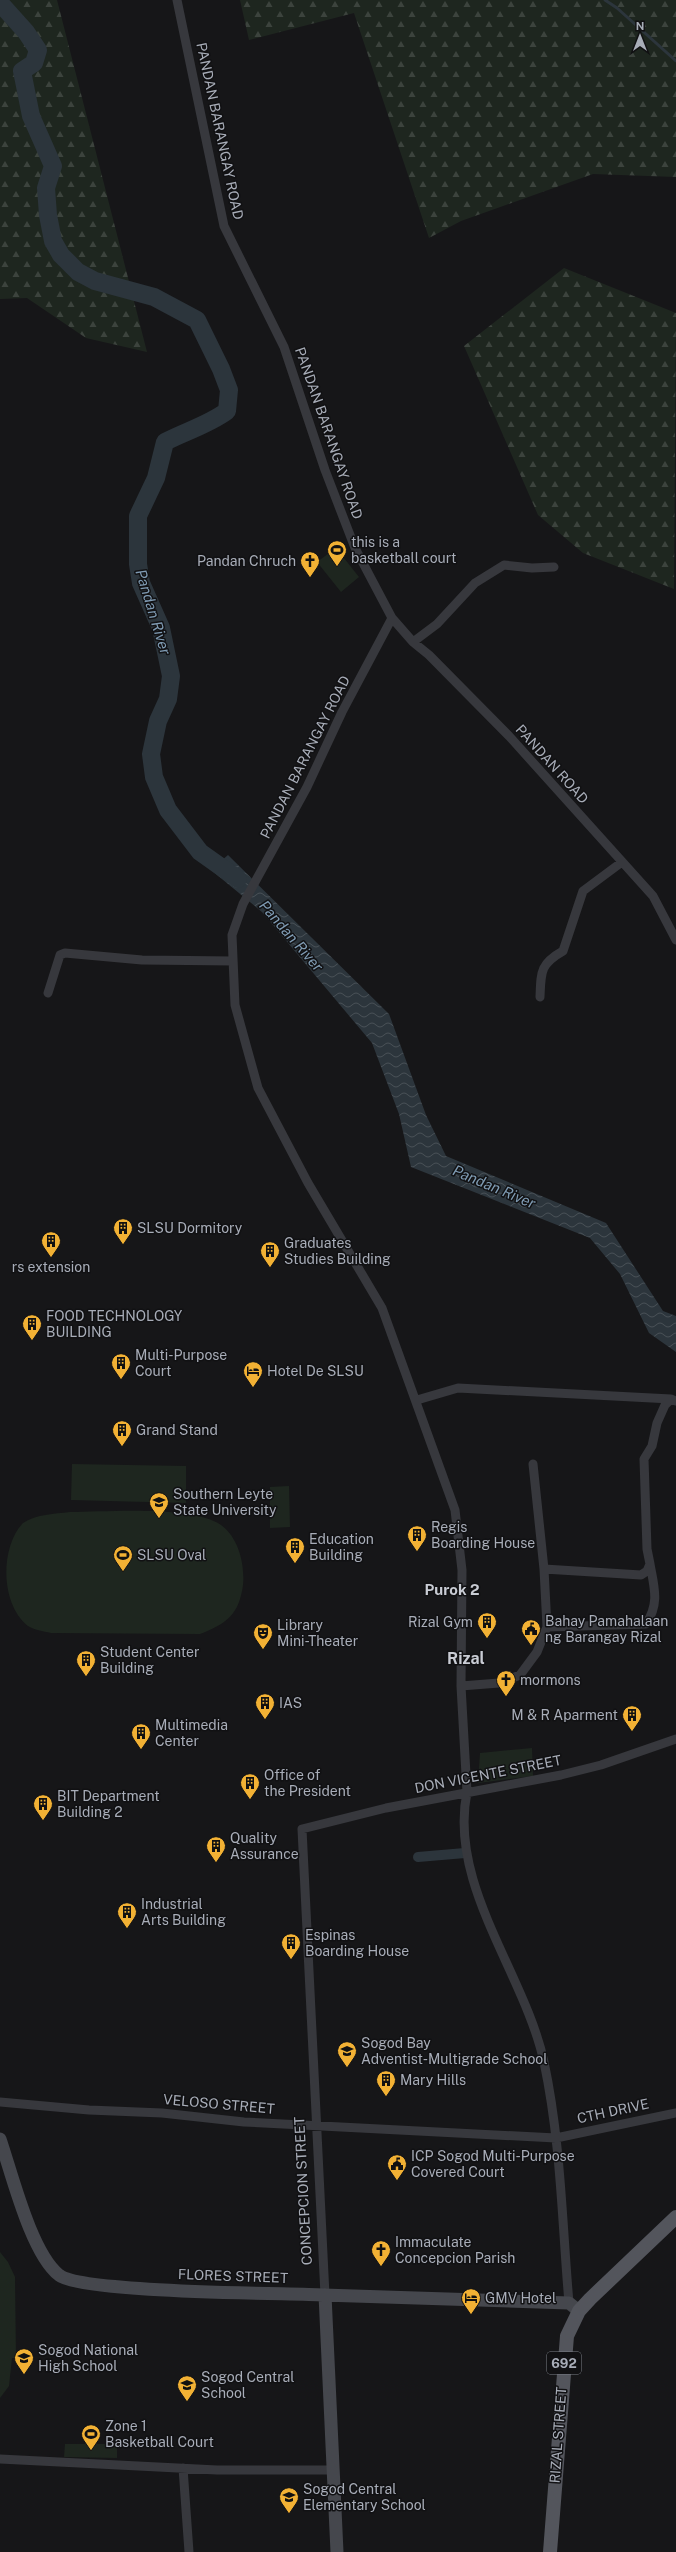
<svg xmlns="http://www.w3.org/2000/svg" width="676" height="2552" font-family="'Public Sans',sans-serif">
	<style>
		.forest { fill: url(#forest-firs) }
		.garden { fill: #1e261f }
		.water { fill: url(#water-waves) }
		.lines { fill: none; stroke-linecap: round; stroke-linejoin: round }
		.stream { stroke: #2c353c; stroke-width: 3 }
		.canal { stroke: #2c353c; stroke-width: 10 }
		.river { stroke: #2c353c; stroke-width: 18 }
		.street { stroke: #37383d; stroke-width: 9 }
		.secondary { stroke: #45474d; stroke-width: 13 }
		.primary { stroke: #53555c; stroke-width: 14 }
		.labels { text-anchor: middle; stroke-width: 3; stroke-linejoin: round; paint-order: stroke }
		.shield { fill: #111113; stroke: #7b7e86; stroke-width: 1 }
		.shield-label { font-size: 13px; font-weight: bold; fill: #a8adb8 }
		.street-label { font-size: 14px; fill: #a8adb8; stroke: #111113 }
		.poi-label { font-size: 14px; fill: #a8adb8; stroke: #111113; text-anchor: start }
		.water-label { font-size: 15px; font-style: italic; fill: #7f9bb3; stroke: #111113 }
		.neighbourhood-label { font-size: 15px; font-weight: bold; fill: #c9ccd4; stroke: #111113 }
		.quarter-label { font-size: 16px; font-weight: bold; fill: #c9ccd4; stroke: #111113 }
	</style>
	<defs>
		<pattern id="forest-firs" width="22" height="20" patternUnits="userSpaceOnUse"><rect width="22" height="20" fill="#1e261f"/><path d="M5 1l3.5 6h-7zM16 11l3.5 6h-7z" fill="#3c433d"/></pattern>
		<pattern id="water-waves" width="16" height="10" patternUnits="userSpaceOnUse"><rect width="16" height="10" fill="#2c353c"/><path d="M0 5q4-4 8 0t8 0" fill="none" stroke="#485056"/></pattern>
	</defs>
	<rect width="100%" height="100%" fill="#161618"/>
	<path class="forest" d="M0 0H57L147 352 86 338 27 298 0 299Z
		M240 0H676V177L593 174 461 221 429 238 354 13 249 40Z
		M564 268 676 313 674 589 583 553 538 515 464 346Z"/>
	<path class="garden" d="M336 548 359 577 341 592 317 562Z
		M72 1464 186 1466V1503L71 1500Z
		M289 1486 290 1527 270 1528V1487Z
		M70 1512C107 1512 192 1505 221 1525 239 1538 245 1565 243 1585 239 1615 226 1624 200 1634L51 1633C43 1631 34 1630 28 1626 0 1604 0 1547 23 1523 37 1514 54 1514 70 1512Z
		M532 1748 533 1776 478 1783 480 1753Z
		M0 2252 8 2262 15 2277 16 2358H12L9 2386 0 2398Z
		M65 2444H117V2458L64 2457Z"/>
	<path class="water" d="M228 855 389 1014 426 1115 446 1156 606 1223 663 1311 676 1316V1352L649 1333 620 1274 590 1238 411 1167 399 1114 372 1043 262 912 211 870Z"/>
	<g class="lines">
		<path class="stream" d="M605 0 617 8 676 61"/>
		<path class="canal" d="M418 1857 465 1853"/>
		<path class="river" d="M0 3 26 32 38 50 34 63 22 71 31 116 53 166 46 188 48 215 53 241 61 255 78 272 95 281 154 297 197 320 221 369 229 390 227 411C208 425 186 431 165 442L156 478 138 516V564L141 583 161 628 171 676 168 699 158 721 151 754 154 777 168 810 200 852 238 879"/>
		<path class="street" d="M177 0 224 226 284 347 325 470 355 548 392 618 413 642 429 655 509 736 653 896 676 940
			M392 618 342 712 307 787 243 904 232 935 235 1005 258 1088 308 1183 382 1308 455 1510 462 1570 461 1686 467 1792C448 1885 525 1974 544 2062 561 2142 562 2223 569 2303
			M413 642 437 624 475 583 504 565 532 568 554 567
			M48 993 60 955 65 953 142 960 233 961
			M540 997C541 972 540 964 563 951L583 891 622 862
			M417 1400 458 1388 671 1399
			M544 1569 641 1575 647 1571 650 1564 647 1549 644 1459 652 1446 657 1423 665 1405 671 1399 676 1401
			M547 1627 646 1624C660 1603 654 1587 650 1564
			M461 1686 499 1683 520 1675 537 1652 547 1627 544 1569 533 1464
			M0 2102 89 2110 162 2113 244 2122 556 2138 676 2113
			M325 2295 302 1829 386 1808 561 1775 601 1765 676 1739
			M0 2459 217 2470H334
			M183 2468 189 2552"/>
		<path class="secondary" d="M0 2139C12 2174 31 2253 59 2275 80 2293 283 2293 323 2295 405 2297 487 2300 569 2303L579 2311
			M325 2295 337 2552"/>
		<path class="primary" d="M550 2552 567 2336 579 2311 590 2299 676 2217"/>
	</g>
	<defs>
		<symbol id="stadium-pin" viewBox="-11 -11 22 30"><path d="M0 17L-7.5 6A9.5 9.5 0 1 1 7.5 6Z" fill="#f2b134" stroke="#111113"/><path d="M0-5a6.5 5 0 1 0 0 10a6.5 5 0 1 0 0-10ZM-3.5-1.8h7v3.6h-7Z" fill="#111"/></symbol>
		<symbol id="church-pin" viewBox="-11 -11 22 30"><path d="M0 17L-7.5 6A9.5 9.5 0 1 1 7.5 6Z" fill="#f2b134" stroke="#111113"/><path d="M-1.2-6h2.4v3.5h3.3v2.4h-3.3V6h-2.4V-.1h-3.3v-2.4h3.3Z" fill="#111"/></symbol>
		<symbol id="building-pin" viewBox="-11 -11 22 30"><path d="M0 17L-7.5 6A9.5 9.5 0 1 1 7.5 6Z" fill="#f2b134" stroke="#111113"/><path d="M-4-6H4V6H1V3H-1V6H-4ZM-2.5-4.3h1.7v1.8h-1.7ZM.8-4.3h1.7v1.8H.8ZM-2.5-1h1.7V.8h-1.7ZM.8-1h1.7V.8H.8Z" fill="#111"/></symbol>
		<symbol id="hotel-pin" viewBox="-11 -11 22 30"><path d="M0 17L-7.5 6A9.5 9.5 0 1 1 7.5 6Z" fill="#f2b134" stroke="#111113"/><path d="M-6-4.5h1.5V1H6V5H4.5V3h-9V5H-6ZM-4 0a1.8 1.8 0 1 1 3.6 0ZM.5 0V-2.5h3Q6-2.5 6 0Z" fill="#111"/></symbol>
		<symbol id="university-pin" viewBox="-11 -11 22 30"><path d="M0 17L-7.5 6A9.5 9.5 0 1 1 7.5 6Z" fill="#f2b134" stroke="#111113"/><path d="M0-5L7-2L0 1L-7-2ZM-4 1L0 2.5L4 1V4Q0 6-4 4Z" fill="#111"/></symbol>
		<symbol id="civic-pin" viewBox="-11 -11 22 30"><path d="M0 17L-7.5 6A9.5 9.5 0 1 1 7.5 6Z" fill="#f2b134" stroke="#111113"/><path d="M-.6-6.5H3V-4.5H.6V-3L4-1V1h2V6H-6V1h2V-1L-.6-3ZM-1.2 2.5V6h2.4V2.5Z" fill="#111"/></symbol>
		<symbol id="theatre-pin" viewBox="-11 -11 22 30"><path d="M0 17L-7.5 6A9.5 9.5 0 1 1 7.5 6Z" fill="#f2b134" stroke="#111113"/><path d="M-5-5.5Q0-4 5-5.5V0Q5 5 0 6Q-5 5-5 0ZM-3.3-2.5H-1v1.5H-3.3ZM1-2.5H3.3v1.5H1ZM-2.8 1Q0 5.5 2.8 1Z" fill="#111"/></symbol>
		<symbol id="school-pin" viewBox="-11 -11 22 30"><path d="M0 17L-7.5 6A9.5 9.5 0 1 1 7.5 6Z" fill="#f2b134" stroke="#111113"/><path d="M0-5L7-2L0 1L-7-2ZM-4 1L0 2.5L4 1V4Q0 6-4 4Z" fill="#111"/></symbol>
	</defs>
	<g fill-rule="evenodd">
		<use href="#stadium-pin" x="326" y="539" width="22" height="30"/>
		<use href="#church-pin" x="299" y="550" width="22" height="30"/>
		<use href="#building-pin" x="112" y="1217" width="22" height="30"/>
		<use href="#building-pin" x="40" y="1230" width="22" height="30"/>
		<use href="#building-pin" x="259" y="1240" width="22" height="30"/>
		<use href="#building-pin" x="21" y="1313" width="22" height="30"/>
		<use href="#building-pin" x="110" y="1352" width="22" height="30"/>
		<use href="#hotel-pin" x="242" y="1360" width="22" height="30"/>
		<use href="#building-pin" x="111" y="1419" width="22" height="30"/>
		<use href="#university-pin" x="148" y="1491" width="22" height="30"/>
		<use href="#building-pin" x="406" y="1524" width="22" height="30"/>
		<use href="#building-pin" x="284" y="1536" width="22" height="30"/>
		<use href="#stadium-pin" x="112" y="1544" width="22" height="30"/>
		<use href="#building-pin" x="476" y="1611" width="22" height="30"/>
		<use href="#civic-pin" x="520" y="1618" width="22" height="30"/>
		<use href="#theatre-pin" x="252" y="1622" width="22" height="30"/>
		<use href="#building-pin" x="75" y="1649" width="22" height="30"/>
		<use href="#church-pin" x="495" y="1669" width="22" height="30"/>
		<use href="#building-pin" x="254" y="1692" width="22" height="30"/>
		<use href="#building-pin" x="621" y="1704" width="22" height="30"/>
		<use href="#building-pin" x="130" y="1722" width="22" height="30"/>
		<use href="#building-pin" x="239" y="1772" width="22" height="30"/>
		<use href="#building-pin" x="32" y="1793" width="22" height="30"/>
		<use href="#building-pin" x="205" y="1835" width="22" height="30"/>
		<use href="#building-pin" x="116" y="1901" width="22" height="30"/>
		<use href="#building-pin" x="280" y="1932" width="22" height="30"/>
		<use href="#school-pin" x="336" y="2040" width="22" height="30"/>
		<use href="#building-pin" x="375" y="2069" width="22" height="30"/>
		<use href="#civic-pin" x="386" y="2153" width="22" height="30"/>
		<use href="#church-pin" x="370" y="2239" width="22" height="30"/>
		<use href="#hotel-pin" x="460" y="2287" width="22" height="30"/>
		<use href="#school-pin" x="13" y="2347" width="22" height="30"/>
		<use href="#school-pin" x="176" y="2374" width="22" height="30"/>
		<use href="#stadium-pin" x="80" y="2423" width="22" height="30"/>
		<use href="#school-pin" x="278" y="2486" width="22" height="30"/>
	</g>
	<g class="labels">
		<rect class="shield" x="547" y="2352" width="34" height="22" rx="3"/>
		<g class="shield-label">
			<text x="564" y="2368">692</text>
		</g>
		<g class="street-label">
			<text transform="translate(220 131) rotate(78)" y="5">PANDAN BARANGAY ROAD</text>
			<text transform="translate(329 433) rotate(71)" y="5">PANDAN BARANGAY ROAD</text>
			<text transform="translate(305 757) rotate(-63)" y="5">PANDAN BARANGAY ROAD</text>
			<text transform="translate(552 764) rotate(48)" y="5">PANDAN ROAD</text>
			<text transform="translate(488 1774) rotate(-11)" y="5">DON VICENTE STREET</text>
			<text transform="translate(219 2104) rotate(5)" y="5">VELOSO STREET</text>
			<text transform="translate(613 2111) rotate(-12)" y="5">CTH DRIVE</text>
			<text transform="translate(303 2191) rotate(-93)" y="5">CONCEPCION STREET</text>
			<text transform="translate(233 2276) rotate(2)" y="5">FLORES STREET</text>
			<text transform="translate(558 2435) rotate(-86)" y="5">RIZAL STREET</text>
		</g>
		<g class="poi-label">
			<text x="351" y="547">this is a<tspan x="351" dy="16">basketball court</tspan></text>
			<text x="296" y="566" text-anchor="end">Pandan Chruch</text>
			<text x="137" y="1233">SLSU Dormitory</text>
			<text x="284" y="1248">Graduates<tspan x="284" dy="16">Studies Building</tspan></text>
			<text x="51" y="1272" text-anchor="middle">rs extension</text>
			<text x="46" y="1321">FOOD TECHNOLOGY<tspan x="46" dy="16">BUILDING</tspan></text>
			<text x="135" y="1360">Multi-Purpose<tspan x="135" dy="16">Court</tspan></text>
			<text x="267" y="1376">Hotel De SLSU</text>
			<text x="136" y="1435">Grand Stand</text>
			<text x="173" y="1499">Southern Leyte<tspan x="173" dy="16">State University</tspan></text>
			<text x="431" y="1532">Regis<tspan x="431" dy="16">Boarding House</tspan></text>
			<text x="309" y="1544">Education<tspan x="309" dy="16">Building</tspan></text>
			<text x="137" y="1560">SLSU Oval</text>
			<text x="545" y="1626">Bahay Pamahalaan<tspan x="545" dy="16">ng Barangay Rizal</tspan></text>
			<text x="473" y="1627" text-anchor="end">Rizal Gym</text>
			<text x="277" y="1630">Library<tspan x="277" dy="16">Mini-Theater</tspan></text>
			<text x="100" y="1657">Student Center<tspan x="100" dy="16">Building</tspan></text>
			<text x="520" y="1685">mormons</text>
			<text x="279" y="1708">IAS</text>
			<text x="618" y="1720" text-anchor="end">M &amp; R Aparment</text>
			<text x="155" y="1730">Multimedia<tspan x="155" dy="16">Center</tspan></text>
			<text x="264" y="1780">Office of<tspan x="264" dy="16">the President</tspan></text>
			<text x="57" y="1801">BIT Department<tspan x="57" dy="16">Building 2</tspan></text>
			<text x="230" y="1843">Quality<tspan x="230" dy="16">Assurance</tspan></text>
			<text x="141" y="1909">Industrial<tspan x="141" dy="16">Arts Building</tspan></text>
			<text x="305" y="1940">Espinas<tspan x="305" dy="16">Boarding House</tspan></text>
			<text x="361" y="2048">Sogod Bay<tspan x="361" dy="16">Adventist-Multigrade School</tspan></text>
			<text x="400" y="2085">Mary Hills</text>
			<text x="411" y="2161">ICP Sogod Multi-Purpose<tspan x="411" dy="16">Covered Court</tspan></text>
			<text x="395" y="2247">Immaculate<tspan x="395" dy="16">Concepcion Parish</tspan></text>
			<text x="485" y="2303">GMV Hotel</text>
			<text x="38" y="2355">Sogod National<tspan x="38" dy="16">High School</tspan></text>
			<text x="201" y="2382">Sogod Central<tspan x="201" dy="16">School</tspan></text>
			<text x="105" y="2431">Zone 1<tspan x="105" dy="16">Basketball Court</tspan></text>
			<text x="303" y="2494">Sogod Central<tspan x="303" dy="16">Elementary School</tspan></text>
		</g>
		<g class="water-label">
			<text transform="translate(153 612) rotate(73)" y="5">Pandan River</text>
			<text transform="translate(291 936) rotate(49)" y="5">Pandan River</text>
			<text transform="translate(494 1187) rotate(23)" y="5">Pandan River</text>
		</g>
		<g class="neighbourhood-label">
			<text x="452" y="1595">Purok 2</text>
		</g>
		<g class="quarter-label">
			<text x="466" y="1664">Rizal</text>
		</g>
	</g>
	<g transform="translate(640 36)" stroke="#111113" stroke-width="3" paint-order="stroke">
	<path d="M0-3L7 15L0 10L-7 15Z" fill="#a8adb8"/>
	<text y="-6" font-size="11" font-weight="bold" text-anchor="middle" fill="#a8adb8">N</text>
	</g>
</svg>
